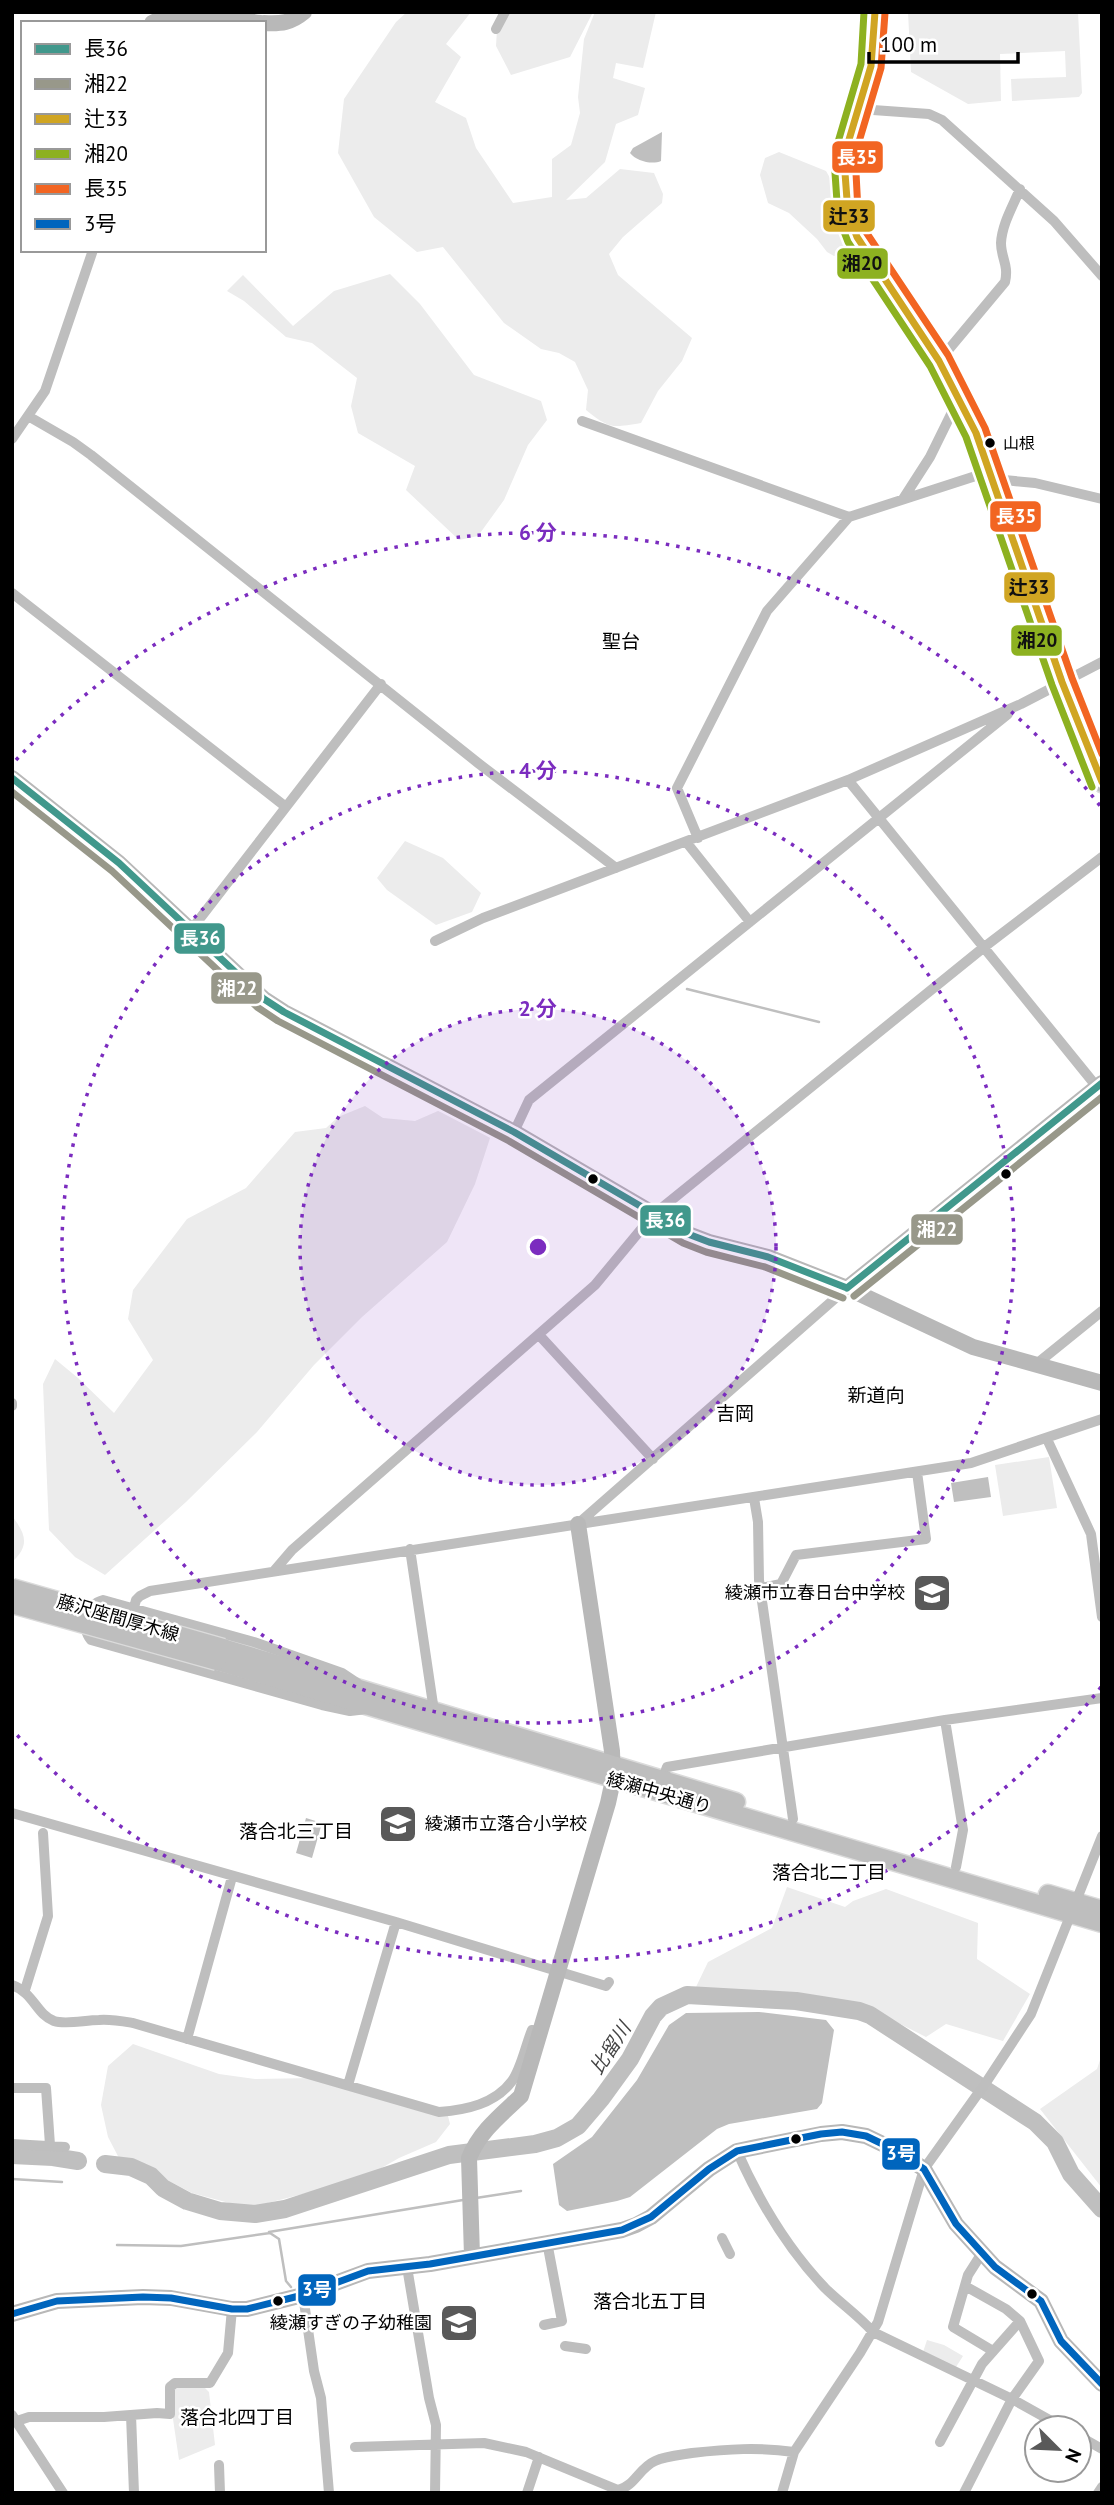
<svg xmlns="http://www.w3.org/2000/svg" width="1114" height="2505" font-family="'PT Sans','Noto Sans JP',sans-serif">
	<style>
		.green { fill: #ececec }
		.water { fill: #bfbfbf }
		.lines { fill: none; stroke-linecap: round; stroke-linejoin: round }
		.stream { stroke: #bfbfbf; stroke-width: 2.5 }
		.river { stroke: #bfbfbf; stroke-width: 18 }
		.primary-casing { stroke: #dbdbdb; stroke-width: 21 }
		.street { stroke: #bebebe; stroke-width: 10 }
		.secondary { stroke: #b8b8b8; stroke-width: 16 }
		.primary { stroke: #bebebe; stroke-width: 18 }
		.primary-bridge-casing { stroke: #dbdbdb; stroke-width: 21; stroke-linecap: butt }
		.primary-bridge { stroke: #bebebe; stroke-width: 18 }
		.bus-1-casing { stroke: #fff; stroke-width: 12 }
		.bus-2-casing { stroke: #fff; stroke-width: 12 }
		.bus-3-casing { stroke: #fff; stroke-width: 12 }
		.bus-4-casing { stroke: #fff; stroke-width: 12 }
		.bus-5-casing { stroke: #fff; stroke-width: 12 }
		.bus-6-casing { stroke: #fff; stroke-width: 12 }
		.bus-1 { stroke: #41988c; stroke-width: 7 }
		.bus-2 { stroke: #98988a; stroke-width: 7 }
		.bus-3 { stroke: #d0a522; stroke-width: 7 }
		.bus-4 { stroke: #8db120; stroke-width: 7 }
		.bus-5 { stroke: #f26522; stroke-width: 7 }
		.bus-6 { stroke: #0065bd; stroke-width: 7 }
		.ring { fill: none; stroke: #7b2cbf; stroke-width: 3.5; stroke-dasharray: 3.5 7 }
		.bus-dot { fill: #000; stroke: #fff; stroke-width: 2.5 }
		.labels { text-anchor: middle; stroke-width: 5; stroke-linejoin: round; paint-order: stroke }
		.bus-label { font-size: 16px; fill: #000; stroke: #fff; text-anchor: start }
		.poi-label { font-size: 18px; fill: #000; stroke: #fff; text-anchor: end }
		.street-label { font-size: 18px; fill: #000; stroke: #fff }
		.neighbourhood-label { font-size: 19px; fill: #000; stroke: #fff }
		.water-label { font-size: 19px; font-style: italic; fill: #444; stroke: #fff }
		.centre { fill: #7b2cbf; stroke: #fff; stroke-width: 3.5 }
		.ring-label { font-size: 21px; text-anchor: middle; font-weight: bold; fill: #7b2cbf; stroke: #fff; stroke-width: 5; stroke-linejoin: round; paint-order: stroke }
		.line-badge { stroke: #fff; stroke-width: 2.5 }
		.badge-label { font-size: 19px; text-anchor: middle; font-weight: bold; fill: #fff }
		.pale-badge-label { font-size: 19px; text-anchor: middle; font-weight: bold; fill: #111 }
	</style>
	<rect width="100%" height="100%" fill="#fff"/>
	<path class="green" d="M407 12H471L446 44 461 57 435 102 466 118 476 148 513 203 552 197V159L571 145 580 113 578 97 584 39 595 12H656L643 68 616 63 613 78 645 88 638 115 616 124 605 162 566 200 586 198 620 169 654 173 663 194 662 203 623 237 609 254 618 275 692 338 682 361 658 391 641 423C611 428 610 429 586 410L588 390 575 362 559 353 541 349 504 323 443 247 417 252 374 217 338 153 344 99 396 22Z
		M498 12H593L570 57 511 75 496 46Z
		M908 12H1078L1082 93 1079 97 1012 101 1011 79 1066 77 1065 51 1000 54 1001 101 968 104 911 72Z
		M779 152 826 171 834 185 848 242 842 254 834 256 827 252 817 239 789 213 768 203 760 175 765 158Z
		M390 274 420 304 474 375 541 401 547 420 528 445 504 500 478 536 459 540 406 490 415 466 358 433 351 406 357 378 312 343 286 337 244 301 227 291 243 275 293 326 334 291Z
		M405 841 443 858 481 893 472 912 436 925 387 890 377 878Z
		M365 1106 383 1118 415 1121 438 1111 460 1114 491 1135 475 1184 447 1242 362 1317 314 1365 257 1432 186 1502 105 1575 75 1557 49 1530 43 1384 55 1359 78 1378 114 1413 153 1360 128 1319 133 1290 187 1219 246 1188 295 1132 326 1128 338 1117Z
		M1049 1457 1057 1508 1003 1516 995 1465Z
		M12 1516C26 1534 30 1546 12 1562Z
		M787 1887 845 1907 853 1901 886 1889 978 1923 977 1959 1030 1994 1003 2041 946 2024 926 2037 859 2003 696 1987 708 1962 772 1928Z
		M133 2044 219 2074 255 2079 314 2078 447 2112 450 2124 436 2142 399 2158 371 2174 338 2185 248 2208 192 2193 154 2173 120 2160 108 2137 101 2105 108 2066Z
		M1102 2054V2188L1040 2109 1097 2069Z
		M927 2340 944 2345 963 2356 956 2367 923 2352Z
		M177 2386H203L209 2392 215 2445 179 2460 173 2419 174 2389Z"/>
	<path class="water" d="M662 132 661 161C652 165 636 161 630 153L633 148Z
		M988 1477 991 1497 954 1502 951 1483Z
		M306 1818 322 1823 312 1858 296 1853Z
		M759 2012 826 2020 834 2030 822 2103 817 2109 729 2124 717 2129 630 2197 617 2201 567 2211 559 2205 553 2164 592 2137 637 2080 669 2025 686 2013Z"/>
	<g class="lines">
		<path class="stream" d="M687 989 819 1022
			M12 2179 62 2182
			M476 2198 521 2191
			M269 2232 463 2200
			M117 2245 181 2246 270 2233 279 2239 286 2281 291 2287"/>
		<path class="river" d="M12 2155 53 2157 78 2161
			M105 2164 131 2167 151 2176 163 2188 187 2201 220 2211 255 2214 285 2209 449 2155 535 2144 557 2138 578 2126 601 2099 630 2059 653 2016 661 2007 687 1995 796 2001 859 2011 870 2015 1035 2122 1055 2142 1071 2174 1102 2209"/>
		<defs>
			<path id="primary" d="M875 12 871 66 848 143 845 173 848 213 857 237 939 361 976 433 1025 570 1062 682 1102 783
				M223 1648 736 1802
				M217 1661 1102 1923
				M1048 1894 1102 1910"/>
		</defs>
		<use href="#primary" class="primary-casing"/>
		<path class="street" d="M496 29 505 12
			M859 109 929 114 942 120 1054 221 1102 276
			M939 361 1005 282C1009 265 1001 258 1001 243 1002 224 1013 206 1020 189
			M28 416 73 442 91 455 478 763 616 868
			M582 421 849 517
			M12 439 45 391 93 250
			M903 499 930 457 959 398
			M12 593 286 807
			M848 780 1097 1087
			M698 838 677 788 767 611 849 517 988 472 1004 480 1035 483 1102 499
			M687 843 750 922
			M191 930 381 684
			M435 941 483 918 848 780 1021 704 1102 662
			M514 1132 529 1100 1008 714
			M540 1336 653 1459
			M1034 1366 1102 1311
			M12 1403V1406
			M1047 1439 1091 1534 1102 1617
			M754 1498 758 1522 759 1580 793 1819
			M580 1522 847 1288
			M410 1549 434 1711
			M274 1571 292 1550 595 1285 653 1215 983 948 1102 857
			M761 1588 781 1584 796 1555 926 1539 917 1472
			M123 1649 91 1640C80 1627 86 1604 103 1600L254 1642 342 1673 357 1683
			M367 1709 350 1711 322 1705 123 1649 136 1600 140 1596 150 1591 971 1463 1102 1419
			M945 1720 963 1830 956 1867
			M662 1781 667 1767 945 1720 1102 1698
			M12 1813 396 1922 606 1986 609 1982
			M12 1985C34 1993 36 2014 54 2021 66 2025 85 2020 99 2020 110 2019 121 2021 133 2023L439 2112C466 2110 495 2104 512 2081 521 2069 526 2044 532 2030L541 2032
			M25 1990 48 1916 43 1833
			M187 2039 232 1877
			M348 2085 396 1922
			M12 2088H46L50 2145
			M12 2144 65 2147
			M737 2151C759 2201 787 2248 825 2288 840 2303 858 2315 873 2332L1012 2399 1064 2428
			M722 2238 730 2254
			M982 2253 968 2275 953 2327 993 2351
			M407 2267 429 2398 436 2425 435 2493
			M303 2295 314 2371 321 2398 329 2493
			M544 2325 562 2321 547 2242
			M565 2346 586 2349
			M12 2415 63 2493
			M131 2415 134 2493
			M17 2421 29 2417H104L157 2413 170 2414V2387L175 2383H210L228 2353 232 2309
			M1079 2436 1102 2449
			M940 2442 982 2364 1020 2321
			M355 2447 484 2443 526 2452 618 2490C635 2486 639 2468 655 2461 666 2456 680 2455 692 2453 727 2449 759 2447 794 2452
			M219 2465 220 2493
			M527 2493 539 2457
			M782 2493 794 2452 860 2353 878 2322 924 2169 987 2081 1031 2014 1102 1836
			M964 2493 1012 2399 1039 2361 1020 2321 1006 2309 965 2286
			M1098 2493 1102 2487"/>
		<path class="secondary" d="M152 23C182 4 226 18 260 23
			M264 23C281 24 291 23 304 12
			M12 778 119 863 264 999 284 1012 514 1132 688 1234 709 1242 768 1257 847 1288 973 1347 1102 1383
			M847 1288 1102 1083
			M472 2256 469 2158C480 2131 501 2115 521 2096L608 1803 613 1780 612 1751 578 1524
			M12 2314 57 2301 143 2297 171 2298 232 2309H247L303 2295 368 2271 430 2264 622 2230 636 2225 651 2217 709 2169 737 2151 821 2134 842 2132 866 2136 895 2150 924 2169 956 2224 995 2267 1041 2301 1061 2341 1102 2384"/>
		<use href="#primary" class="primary"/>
		<defs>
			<path id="primary-bridge" d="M12 1588 223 1648
				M12 1604 217 1661"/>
		</defs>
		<use href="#primary-bridge" class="primary-bridge-casing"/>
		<use href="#primary-bridge" class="primary-bridge"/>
		<defs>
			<path id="bus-1" d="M12 778 119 863 264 999 284 1012 514 1132 688 1234 709 1242 768 1257 847 1288
				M847 1288 1102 1083"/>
			<path id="bus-2" d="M12 792 112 871 257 1007 278 1021 509 1141 683 1243 706 1252 765 1267 843 1298
				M854 1296 1102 1097"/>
			<path id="bus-3" d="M875 12 871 66 848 143 845 173 848 213 857 237 939 361 976 433 1062 682 1102 782"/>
			<path id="bus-4" d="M864 12 861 64 838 142 835 173 838 216 848 242 930 366 966 437 1052 685 1092 787"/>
			<path id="bus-5" d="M885 13 881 68 858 145 856 173 858 211 866 232 948 355 985 428 1072 678 1102 754"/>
			<path id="bus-6" d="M12 2314 57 2301 143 2297 171 2298 232 2309H247L303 2295 368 2271 430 2264 622 2230 651 2217 709 2169 737 2151 821 2134 842 2132 866 2136 895 2150 924 2169 956 2224 995 2267 1041 2301 1061 2341 1102 2384"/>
		</defs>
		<use href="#bus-1" class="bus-1-casing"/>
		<use href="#bus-2" class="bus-2-casing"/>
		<use href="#bus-3" class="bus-3-casing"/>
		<use href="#bus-4" class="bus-4-casing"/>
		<use href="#bus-5" class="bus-5-casing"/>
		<use href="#bus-6" class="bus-6-casing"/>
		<use href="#bus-1" class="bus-1"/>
		<use href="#bus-2" class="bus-2"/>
		<use href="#bus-3" class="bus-3"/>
		<use href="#bus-4" class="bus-4"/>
		<use href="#bus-5" class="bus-5"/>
		<use href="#bus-6" class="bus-6"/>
	</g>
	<circle cx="538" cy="1247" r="238" fill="#7b2cbf" fill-opacity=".12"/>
	<g class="ring">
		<circle cx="538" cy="1247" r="238"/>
		<circle cx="538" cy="1247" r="476"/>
		<path d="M1101 1687A714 714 0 0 1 16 1734M16 760A714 714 0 0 1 1101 807"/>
	</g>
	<defs>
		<symbol id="school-square" viewBox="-11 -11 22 22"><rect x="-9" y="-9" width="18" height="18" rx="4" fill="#595959" stroke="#fff"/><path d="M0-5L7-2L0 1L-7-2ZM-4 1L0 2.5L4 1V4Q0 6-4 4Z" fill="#fff"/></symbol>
	</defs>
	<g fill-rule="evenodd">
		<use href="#school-square" x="910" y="1571" width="44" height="44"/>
		<use href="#school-square" x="376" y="1802" width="44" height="44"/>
		<use href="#school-square" x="437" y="2301" width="44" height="44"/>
	</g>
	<g class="bus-dot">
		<circle cx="990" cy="443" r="6"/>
		<circle cx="1006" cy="1174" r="6"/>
		<circle cx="593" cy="1179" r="6"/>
		<circle cx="796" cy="2139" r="6"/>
		<circle cx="1032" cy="2294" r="6"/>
		<circle cx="278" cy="2301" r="6"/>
	</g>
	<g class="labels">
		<g class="bus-label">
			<text x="1003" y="449">山根</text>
		</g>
		<g class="poi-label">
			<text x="905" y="1599">綾瀬市立春日台中学校</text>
			<text x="425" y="1830" text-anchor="start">綾瀬市立落合小学校</text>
			<text x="432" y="2329">綾瀬すぎの子幼稚園</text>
		</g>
		<g class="street-label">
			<text transform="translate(118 1618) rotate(16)" y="6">藤沢座間厚木線</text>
			<text transform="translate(659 1793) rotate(16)" y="6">綾瀬中央通り</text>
		</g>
		<g class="neighbourhood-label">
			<text x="621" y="648">聖台</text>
			<text x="876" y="1402">新道向</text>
			<text x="735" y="1420">吉岡</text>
			<text x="296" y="1838">落合北三丁目</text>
			<text x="829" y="1879">落合北二丁目</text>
			<text x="650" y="2308">落合北五丁目</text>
			<text x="237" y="2424">落合北四丁目</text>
		</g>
		<g class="water-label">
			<text transform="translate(610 2048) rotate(-57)" y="7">比留川</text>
		</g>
	</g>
	<circle cx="538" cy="1247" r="10" class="centre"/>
	<g class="ring-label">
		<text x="538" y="540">6 分</text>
		<text x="538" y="778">4 分</text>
		<text x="538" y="1016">2 分</text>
	</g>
	<g class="line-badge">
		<rect x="831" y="140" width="53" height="34" rx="7" fill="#f26522"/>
		<rect x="822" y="199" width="54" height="34" rx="7" fill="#d0a522"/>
		<rect x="836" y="247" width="53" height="33" rx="7" fill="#8db120"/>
		<rect x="989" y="500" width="53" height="33" rx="7" fill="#f26522"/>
		<rect x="1003" y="571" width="53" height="33" rx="7" fill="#d0a522"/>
		<rect x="1010" y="624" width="53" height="33" rx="7" fill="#8db120"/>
		<rect x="173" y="922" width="53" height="33" rx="7" fill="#41988c"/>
		<rect x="210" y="971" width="53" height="34" rx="7" fill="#98988a"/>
		<rect x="639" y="1204" width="53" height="33" rx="7" fill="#41988c"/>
		<rect x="910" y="1213" width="54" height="33" rx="7" fill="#98988a"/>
		<rect x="881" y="2137" width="40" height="34" rx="7" fill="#0065bd"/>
		<rect x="297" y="2273" width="40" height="34" rx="7" fill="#0065bd"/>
	</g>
	<g class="badge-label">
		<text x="857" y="164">長35</text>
		<text x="1016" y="523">長35</text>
		<text x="200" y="945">長36</text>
		<text x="237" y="995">湘22</text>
		<text x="665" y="1227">長36</text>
		<text x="937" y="1236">湘22</text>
		<text x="901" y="2160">3号</text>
		<text x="317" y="2296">3号</text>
	</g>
	<g class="pale-badge-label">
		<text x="849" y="223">辻33</text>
		<text x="862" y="270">湘20</text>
		<text x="1029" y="594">辻33</text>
		<text x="1037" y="647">湘20</text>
	</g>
	<rect width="1114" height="2505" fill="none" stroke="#000000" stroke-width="28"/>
	<rect x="21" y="21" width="245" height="231" fill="#ffffff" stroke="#999999" stroke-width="2"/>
	<rect x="35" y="44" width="35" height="10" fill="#41988c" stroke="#999999" stroke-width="2"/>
	<text x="84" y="56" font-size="21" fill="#000000">長36</text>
	<rect x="35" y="79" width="35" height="10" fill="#98988a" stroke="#999999" stroke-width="2"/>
	<text x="84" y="91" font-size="21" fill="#000000">湘22</text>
	<rect x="35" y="114" width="35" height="10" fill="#d0a522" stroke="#999999" stroke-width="2"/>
	<text x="84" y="126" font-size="21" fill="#000000">辻33</text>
	<rect x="35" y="149" width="35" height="10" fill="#8db120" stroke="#999999" stroke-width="2"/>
	<text x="84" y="161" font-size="21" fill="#000000">湘20</text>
	<rect x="35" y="184" width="35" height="10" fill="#f26522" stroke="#999999" stroke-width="2"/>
	<text x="84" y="196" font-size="21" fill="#000000">長35</text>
	<rect x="35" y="219" width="35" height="10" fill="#0065bd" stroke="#999999" stroke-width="2"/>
	<text x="84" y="231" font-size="21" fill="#000000">3号</text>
	<g transform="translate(1058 2449) rotate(114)"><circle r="33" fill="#ffffff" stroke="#999999" stroke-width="2"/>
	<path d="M0-5L12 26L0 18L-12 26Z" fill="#595959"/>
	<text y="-10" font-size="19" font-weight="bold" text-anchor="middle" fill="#000000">N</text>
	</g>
	<path d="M869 52v10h149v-10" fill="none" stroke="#000000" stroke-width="3.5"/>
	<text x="880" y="52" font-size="21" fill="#000000" stroke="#ffffff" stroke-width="5" paint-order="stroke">100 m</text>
</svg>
